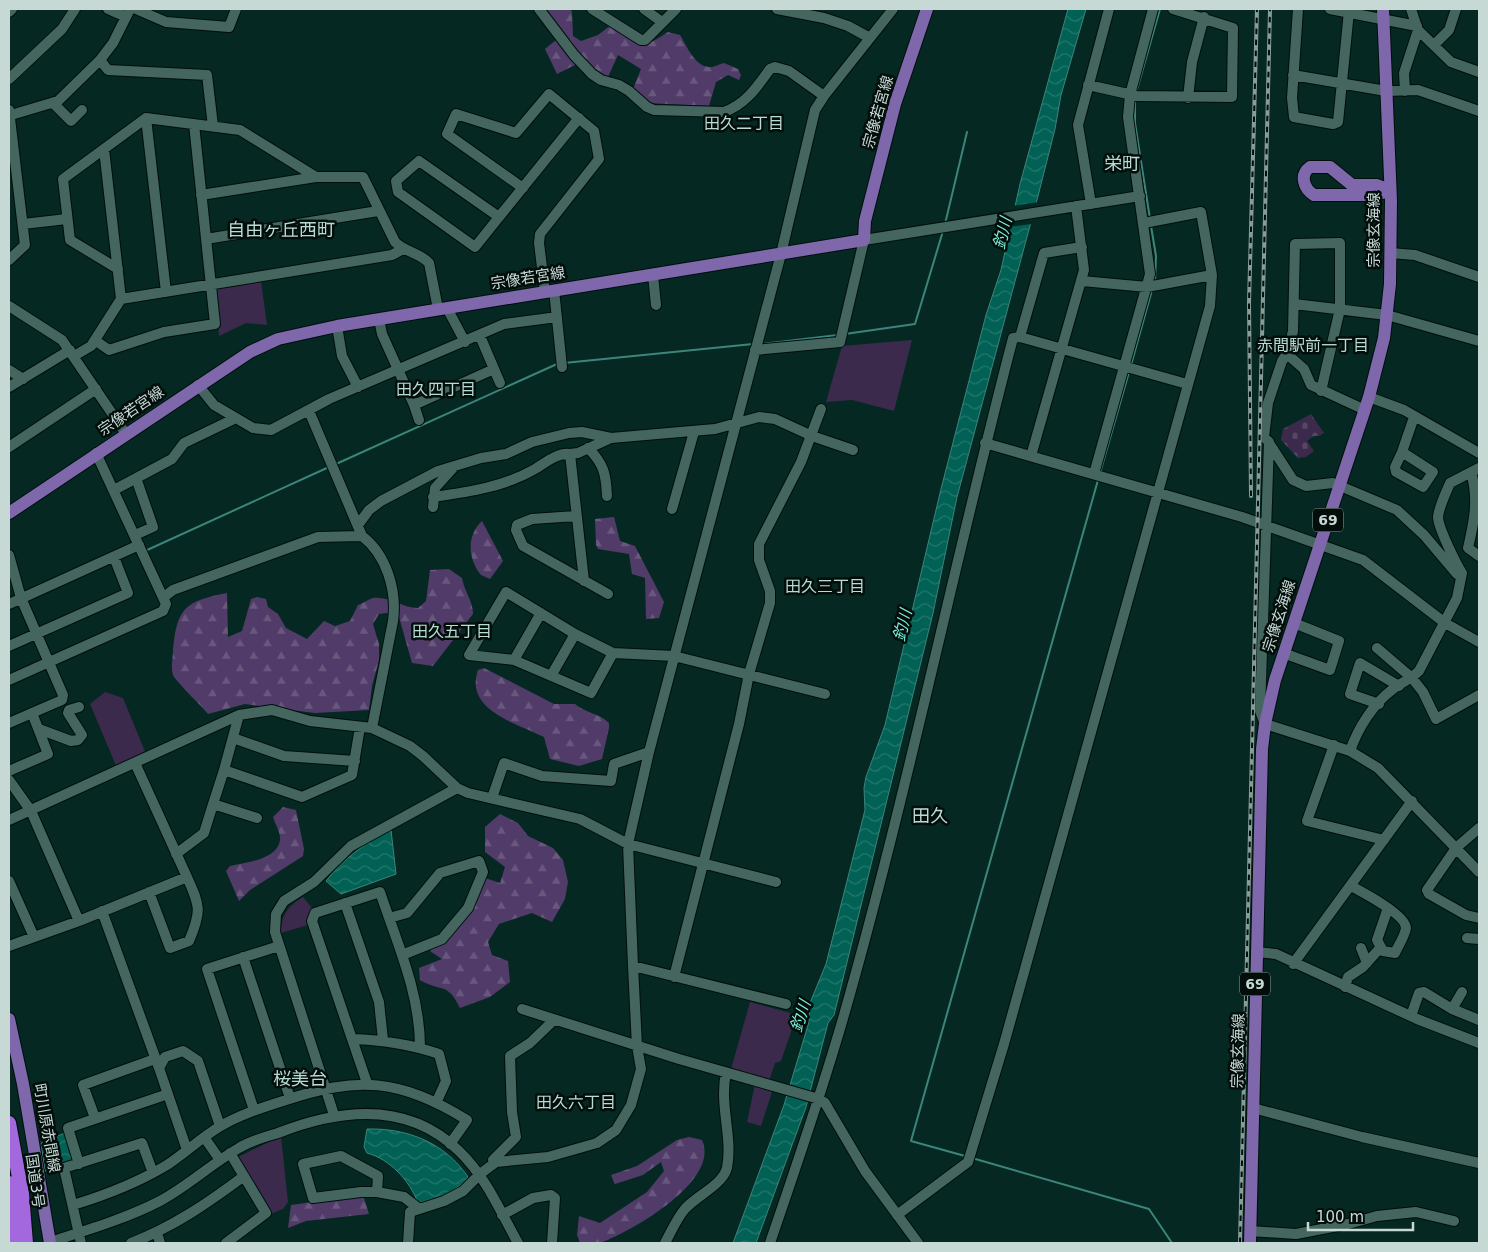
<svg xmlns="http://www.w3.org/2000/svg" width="1488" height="1252" font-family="'DejaVu Sans','Noto Sans JP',sans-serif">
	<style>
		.green { fill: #3b2a4c }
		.forest { fill: url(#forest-firs) }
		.cemetery { fill: url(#cemetery-stones) }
		.water { fill: url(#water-waves); stroke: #3c857b }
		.pier { fill: #052822 }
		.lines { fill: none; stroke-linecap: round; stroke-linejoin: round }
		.stream { stroke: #3c857b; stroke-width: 2 }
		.minor-casing { stroke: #000f0c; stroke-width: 12 }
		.major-casing { stroke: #000f0c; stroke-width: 14 }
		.highway-casing { stroke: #000f0c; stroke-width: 16 }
		.minor { stroke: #44665f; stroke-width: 10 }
		.major { stroke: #7e67ab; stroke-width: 12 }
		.highway { stroke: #a468de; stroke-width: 14 }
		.rail-casing { stroke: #869d99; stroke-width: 4 }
		.rail { stroke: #030e0b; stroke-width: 2; stroke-dasharray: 5.5; stroke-linecap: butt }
		.labels { text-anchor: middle; stroke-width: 5; stroke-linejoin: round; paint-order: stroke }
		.shield { fill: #030e0b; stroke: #8c9c98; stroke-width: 1 }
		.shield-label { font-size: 14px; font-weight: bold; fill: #c7d9d5 }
		.street-label { font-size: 15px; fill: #c7d9d5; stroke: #030e0b }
		.neighbourhood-label { font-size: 16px; fill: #b7dcd4; stroke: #030e0b }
		.water-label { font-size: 16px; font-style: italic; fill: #7aedd8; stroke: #030e0b }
		.quarter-label { font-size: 18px; fill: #b7dcd4; stroke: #030e0b }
	</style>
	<defs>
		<pattern id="forest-firs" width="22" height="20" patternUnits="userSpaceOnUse" patternTransform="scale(1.25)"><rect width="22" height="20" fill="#513b69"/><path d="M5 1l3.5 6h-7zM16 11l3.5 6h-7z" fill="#69577e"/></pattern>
		<pattern id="cemetery-stones" width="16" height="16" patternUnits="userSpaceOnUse" patternTransform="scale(1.25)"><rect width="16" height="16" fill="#3b2a4c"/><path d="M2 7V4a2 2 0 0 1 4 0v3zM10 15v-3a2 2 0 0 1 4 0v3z" fill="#564865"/></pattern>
		<pattern id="water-waves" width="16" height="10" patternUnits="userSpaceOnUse" patternTransform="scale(1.25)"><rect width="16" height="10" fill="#016155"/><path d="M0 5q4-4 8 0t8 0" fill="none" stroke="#25776d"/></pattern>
	</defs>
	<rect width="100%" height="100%" fill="#052822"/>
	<path class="green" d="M261 281 267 325 246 323 219 336 215 288Z
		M912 340 894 411 852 400 826 402 842 346Z
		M105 692 123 698 146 754 117 768 90 704Z
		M303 897 312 908 308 925 281 933C281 915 288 906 303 897Z
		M750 1002 794 1014 792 1029 781 1061 775 1063 769 1081 731 1069Z
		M755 1084 773 1089 761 1126 747 1122Z
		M281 1136 288 1202 283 1209 270 1214 236 1158Z"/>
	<path class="forest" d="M548 9H570L572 12 573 36 581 41 598 35 611 25C637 44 639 52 668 32L680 35C686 44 694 66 709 67 713 68 719 64 724 63L738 69 741 75 739 80 728 75 716 82 709 106 647 103 633 89 641 69 618 55 608 77 583 61 557 74 545 49 562 35 548 13Z
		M614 517 620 541 635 546 664 602 659 618 646 619 645 578 632 574 629 554 598 549 596 545 595 519Z
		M482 521 503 561 490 579 481 575C468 559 466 536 482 521Z
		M449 569 462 578C464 591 473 601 473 614L433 666 412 663 399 617 386 613 379 614 373 624 379 644V660L372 686 369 710 315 713 245 704 208 714C198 702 184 690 174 677 170 670 173 658 173 650 177 608 185 601 227 593L228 637 242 631 251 599 257 597 266 599 268 607 278 614 286 628 307 639 324 621 335 626 350 621 358 605C363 603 369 599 373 598 388 596 403 608 418 608L426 601 430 570Z
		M484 668 554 704H575C585 713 599 713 609 723V728L602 759 579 766 550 759 544 737C516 723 464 710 478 670Z
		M283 807 296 810 304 849 303 856 250 890 239 901 226 871 230 866C246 862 277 860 280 840 281 833 275 824 273 817Z
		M500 814 518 823 528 836 553 848 563 860 568 882 565 899 552 922 532 913 499 924 488 942 492 955 508 961 510 982 490 997 460 1008C447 981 442 993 420 980L419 968 442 959 430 951 474 906 485 878 500 883 505 867 485 852V827Z
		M689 1137 702 1140C721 1181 630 1232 600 1243 594 1245 586 1243 580 1243L577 1235 579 1216 600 1223 647 1192 664 1171 661 1162 643 1175 615 1184 611 1175 637 1166 677 1140Z
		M363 1195 369 1214 306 1221 288 1228 291 1205Z"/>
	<path class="cemetery" d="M1311 414 1324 433 1319 436H1314L1307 441 1314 451 1306 457 1298 458 1281 440 1283 429Z"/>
	<path class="water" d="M1068 9H1086L1061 95 1055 129 1038 196 957 497 933 613 834 1015 828 1023 806 1107 756 1243H733L784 1105 809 1022 810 1003 826 964 865 810 864 788 866 777 885 725 941 489 986 315 1001 270 1020 184Z
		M391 830 396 874 341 894 326 881C344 858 365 843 391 830Z
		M367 1129C408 1128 445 1143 468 1177 454 1194 438 1197 418 1203 410 1181 390 1159 367 1153L364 1147Z
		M65 1133 74 1157 71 1163 45 1171 41 1143 56 1141 55 1137Z"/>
	<path class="pier" d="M1039 202 1032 224 1008 227 1012 206Z"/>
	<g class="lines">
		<path class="stream" d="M1136 93 1160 9
			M1135 100V123L1150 219
			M945 224 967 132
			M1151 226 1156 256 1155 281
			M845 334 915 324 943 231
			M761 344 838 335
			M564 363 753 344
			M1131 365 1152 290
			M336 464 557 364
			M1100 473 1129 372
			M145 551 329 467
			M965 1156 911 1141 1098 480
			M972 1158 1149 1209 1172 1243"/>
		<defs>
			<path id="minor" d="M108 9 126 17
				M136 9 166 22 229 27 236 9
				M539 9 574 55 592 74 601 80 619 85 629 91 647 107 654 110 724 112C746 104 757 87 770 69L775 67 789 71 824 96
				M592 9 641 40H645L676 9
				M644 9 662 22
				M777 9 824 18 848 26 870 38
				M1298 9 1292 98 1294 117 1333 124 1338 122 1349 11
				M1330 9 1417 26
				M1411 9 1418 30 1451 62 1479 72
				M9 12 12 9
				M1434 45 1449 30 1456 9
				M100 60 108 70 207 75 213 126
				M1293 75 1386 91 1418 90 1479 111
				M9 79 62 29 75 9
				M1088 85 1137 96 1232 97 1233 28 1173 9
				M1405 91 1404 73 1418 30
				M1188 98 1192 62 1204 17
				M54 104 71 121 82 110
				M11 115 58 101 100 60 113 43 130 9
				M146 118 166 292
				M523 188 447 134 456 114 516 133 549 94 594 131 599 159 540 234 539 243 545 292
				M201 195 316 177H363L395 242C405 252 420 253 429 263L438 309
				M1091 204 1078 125 1109 9
				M499 217 475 247 398 192 396 181 419 161 499 217 579 118
				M23 224 67 219
				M206 239 378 211
				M1390 253 1415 255 1479 277
				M9 260 25 245 9 110
				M118 269 70 240 63 179 146 118 240 130 316 177
				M653 275 656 305
				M1082 281 1147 287 1212 275
				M554 290 562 367
				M121 299 392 255 403 249
				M1294 304 1387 315 1479 341
				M9 306 62 340 126 434
				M447 308 465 342
				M379 319 382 334 414 405 494 369
				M337 326 342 356 358 387
				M480 336 500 383
				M1020 337 1044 253 1082 247
				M96 341 109 350 164 332 215 324 194 124
				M755 350 840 342 864 240 1140 196
				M1287 354 1304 369 1311 385 1365 410
				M74 356 91 346 121 299 104 149
				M9 370 23 379
				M198 385 214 405 253 428 271 430 329 399 504 324 557 317
				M9 387 70 350
				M1321 391 1340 309V243L1295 244 1293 331 1287 354 1282 361 1268 403 1264 437 1269 442 1260 711 1265 724 1350 751 1378 768 1479 872
				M1369 397 1404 410 1479 453
				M414 405 419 420
				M309 411 362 536C387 555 397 591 393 621L372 728
				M985 443 1242 517 1363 560 1445 623 1479 642
				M1269 443 1293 480 1306 486 1333 483 1397 510 1424 535 1457 574
				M9 447 96 389
				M588 448C604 464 606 474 607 496
				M1402 452 1433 472 1423 487 1396 472 1395 467Z
				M1402 452 1414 417
				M1031 456 1084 270 1076 206
				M1471 472C1479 499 1474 522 1468 548L1479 556
				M1094 474 1150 274 1128 117 1130 95 1153 9
				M114 490 172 459 184 443 236 418
				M433 497C468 492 504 487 535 469 545 463 558 452 570 454
				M433 507 435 488 453 468
				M672 509 694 432
				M576 516 532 519 517 525 516 530 523 546 608 594
				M358 525 369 510 381 501 438 471 481 458 506 454 532 442 569 433 582 432 611 438
				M135 535 153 527 136 478
				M9 555 21 598 63 695 62 700 9 723
				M584 581 570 454 578 453 611 438 715 429 759 417 775 419 812 436 853 450
				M506 592 575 634 613 653 591 693 514 660 469 655Z
				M164 597 173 590 318 537 362 536
				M9 604 139 545
				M9 646 128 593 114 557
				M1377 648 1412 678 1423 692 1436 719 1479 695
				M613 653 674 656 825 694
				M1283 653 1330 670 1339 641 1294 623
				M514 660 541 613
				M551 676 575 634
				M9 680 163 611 166 604 96 453
				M1379 704 1350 694 1360 663 1399 686
				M239 715 224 770 302 797 352 775 360 727
				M39 729 71 741 78 740 82 735 68 713 69 710 79 707
				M233 738 284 756 355 761
				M1334 745 1307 821 1384 840
				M1350 751C1358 728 1373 704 1393 689 1402 682 1411 679 1419 671L1457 598 1462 573C1456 564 1438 527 1438 517 1439 506 1446 493 1450 483L1479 468
				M224 770 213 804 257 818
				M9 771 48 754 32 713
				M9 780 31 811 79 921
				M492 798 504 763 542 776 611 781 614 764 649 752
				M9 820 239 715 272 710 310 721 372 728 410 746 423 756 457 788 468 793 580 819 628 844 776 882
				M1479 828 1456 848 1427 890 1429 894 1466 915 1479 918
				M176 854 204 833 213 804
				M9 881 34 937
				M1351 886C1362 892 1406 915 1406 928 1405 936 1398 946 1395 953L1383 951 1377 940 1388 908
				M149 892 170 948 189 941C202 911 200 906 187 877
				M345 903 379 1002 383 1040
				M102 911 159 1068
				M389 918 407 913 440 873 479 861 483 872 468 908 442 939 402 955
				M1467 938 1479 939
				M9 946 79 921 187 877 135 763
				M1361 948 1367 963
				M1256 952 1276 954 1417 1019 1479 1043
				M243 957 290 1098
				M1293 964 1412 801
				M633 966 786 1004
				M674 977 739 724 749 674 770 603V591L759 560V544L801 462 821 409
				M1345 987 1348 977 1363 967 1381 947
				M522 1009 679 1059 819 1099 825 1103 865 1171 918 1243
				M1452 1009 1462 992
				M1411 1016 1419 993 1424 992 1452 1009 1479 1020
				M352 1039 312 921 315 913 380 892C397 943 420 993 420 1047
				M367 1083 352 1039C382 1040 410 1044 439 1054L446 1081 437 1101
				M1253 1108 1362 1137 1479 1163
				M254 1110 207 969 279 946
				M334 1115 275 932 276 914 284 901 314 882 351 846 457 788
				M95 1118 83 1085 155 1059
				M204 1137 220 1160
				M187 1150 159 1068 165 1057 183 1051 198 1061 220 1126
				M496 1162 493 1160 516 1137 512 1112 510 1056 530 1043 554 1020
				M79 1164 68 1128 168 1094
				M377 1192H361L313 1198 303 1164 341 1156 378 1176 377 1192 404 1197 418 1208
				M73 1205C106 1195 137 1183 167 1165 185 1153 201 1138 219 1127 239 1115 261 1108 283 1101 358 1076 399 1078 467 1120L450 1144
				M502 1215 533 1198 551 1195 555 1198 552 1243
				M897 1215 968 1162 1004 1044 1210 306 1212 275 1201 212 1144 223
				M1250 1231 1296 1234 1348 1224 1377 1216 1416 1212 1454 1221
				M157 1233 160 1243
				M50 1242C87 1230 125 1219 160 1201 188 1186 211 1164 239 1148 250 1141 265 1137 278 1133 339 1109 407 1100 459 1151 486 1177 500 1211 518 1243
				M81 1243 64 1168 142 1143 153 1173
				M131 1243C173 1227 208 1203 244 1176
				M226 1243 266 1213 230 1153
				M408 1243 410 1212 444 1201 463 1191 480 1174 496 1162 548 1157 597 1143 616 1130 631 1105 641 1069 637 1046 633 966 628 844 649 752 781 254 815 110 824 96 893 9
				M665 1243C671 1232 676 1220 684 1210 695 1196 722 1186 727 1168 733 1137 719 1105 726 1073
				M770 1243C796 1167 822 1092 844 1015 908 791 954 563 1013 338L1020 337 1187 384"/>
			<path id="major" d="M1310 167H1330L1352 185H1377L1390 190 1376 195H1314C1304 189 1299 175 1310 167Z
				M9 513 250 352 278 339 337 326 864 240 865 221 895 104 927 9
				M9 1019 23 1084 50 1243
				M1250 1243 1262 749 1265 724 1275 680 1369 397 1384 338 1390 284 1391 201 1383 9"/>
			<path id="highway" d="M9 1123 22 1194 26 1243
				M9 1183 16 1243"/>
		</defs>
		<use href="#minor" class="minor-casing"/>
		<use href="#major" class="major-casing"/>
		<use href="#highway" class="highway-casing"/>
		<use href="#minor" class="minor"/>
		<use href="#major" class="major"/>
		<use href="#highway" class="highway"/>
		<defs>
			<path id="rail" d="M1251 496 1249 303 1257 9
				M1240 1243 1270 9"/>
		</defs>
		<use href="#rail" class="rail-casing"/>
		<use href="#rail" class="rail"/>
	</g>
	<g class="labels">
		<g class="shield">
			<rect x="1313" y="508.5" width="30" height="23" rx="4"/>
			<rect x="1240" y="972.5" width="30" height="23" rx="4"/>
		</g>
		<g class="shield-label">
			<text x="1328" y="525">69</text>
			<text x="1255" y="989">69</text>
		</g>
		<g class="street-label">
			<text transform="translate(878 112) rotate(-74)" y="5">宗像若宮線</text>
			<text transform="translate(1374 230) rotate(-90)" y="5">宗像玄海線</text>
			<text transform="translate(528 278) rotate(-9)" y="5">宗像若宮線</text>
			<text transform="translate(131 411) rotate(-34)" y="5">宗像若宮線</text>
			<text transform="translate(1279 616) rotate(-72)" y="5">宗像玄海線</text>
			<text transform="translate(1238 1051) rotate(-89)" y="5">宗像玄海線</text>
			<text transform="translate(47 1128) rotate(80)" y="5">町川原赤間線</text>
			<text transform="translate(35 1181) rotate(82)" y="5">国道3号</text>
		</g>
		<g class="neighbourhood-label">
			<text x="744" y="129">田久二丁目</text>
			<text x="1313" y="351">赤間駅前一丁目</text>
			<text x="436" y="395">田久四丁目</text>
			<text x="825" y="592">田久三丁目</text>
			<text x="452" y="637">田久五丁目</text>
			<text x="576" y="1108">田久六丁目</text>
		</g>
		<g class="water-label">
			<text transform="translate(1002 233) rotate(-76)" y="6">釣川</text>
			<text transform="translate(902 625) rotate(-76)" y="6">釣川</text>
			<text transform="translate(800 1016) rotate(-72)" y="6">釣川</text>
		</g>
		<g class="quarter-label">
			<text x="1122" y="170">栄町</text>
			<text x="281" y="236">自由ヶ丘西町</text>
			<text x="930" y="822">田久</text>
			<text x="300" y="1085">桜美台</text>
		</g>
	</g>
	<rect width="1488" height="1252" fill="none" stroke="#c7d9d5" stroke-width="20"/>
	<path d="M1308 1222v8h105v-8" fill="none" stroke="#c7d9d5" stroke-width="2.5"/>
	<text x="1316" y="1222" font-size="15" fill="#c7d9d5" stroke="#030e0b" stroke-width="4" paint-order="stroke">100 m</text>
</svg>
